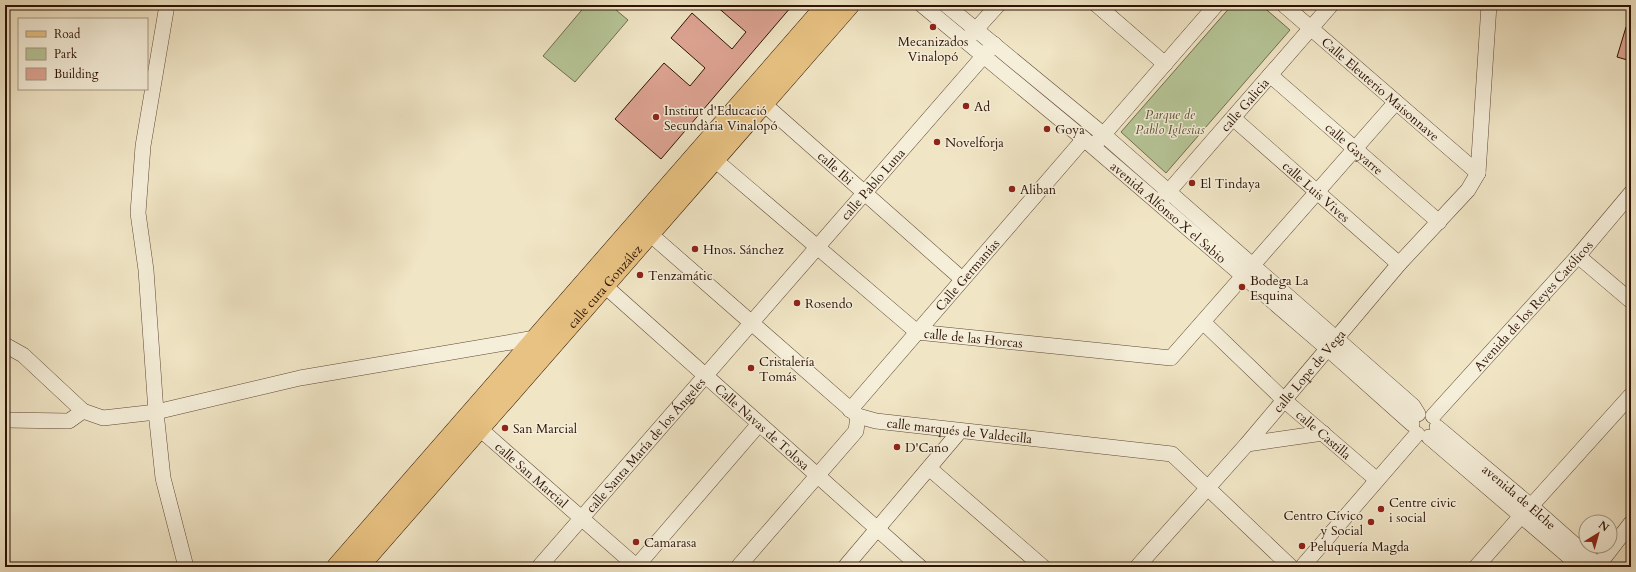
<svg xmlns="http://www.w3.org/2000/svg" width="1636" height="572" font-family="Cardo,serif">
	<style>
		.green { fill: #b6c597; stroke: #726c4e }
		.building { fill: #dda392; stroke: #2d1205 }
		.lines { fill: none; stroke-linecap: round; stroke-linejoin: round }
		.minor-casing { stroke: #5e4735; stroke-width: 16 }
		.major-casing { stroke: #2d1205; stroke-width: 20 }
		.minor { stroke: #f5eed9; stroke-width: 15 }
		.major { stroke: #e8c282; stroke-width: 19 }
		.poi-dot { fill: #8f2418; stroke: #f5eed9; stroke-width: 1.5 }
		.labels { text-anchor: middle; stroke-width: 3; stroke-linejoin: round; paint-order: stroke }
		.poi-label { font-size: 13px; fill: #2d1205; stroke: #f5eed9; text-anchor: start }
		.street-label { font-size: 13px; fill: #2d1205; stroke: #f5eed9 }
		.park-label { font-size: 13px; font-style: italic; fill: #5d5138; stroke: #f5eed9 }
	</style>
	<rect width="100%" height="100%" fill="#f0e5c5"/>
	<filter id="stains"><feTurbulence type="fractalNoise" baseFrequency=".005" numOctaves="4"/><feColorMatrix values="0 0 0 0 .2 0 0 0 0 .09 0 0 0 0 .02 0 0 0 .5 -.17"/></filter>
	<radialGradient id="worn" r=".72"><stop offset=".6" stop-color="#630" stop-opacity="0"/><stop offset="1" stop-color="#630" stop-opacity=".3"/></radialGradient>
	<path class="green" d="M586 5H610L628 20 575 82 543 56Z
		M1232 5H1261L1290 30 1166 173 1121 132Z"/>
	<path class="building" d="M715 5H788L791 7 661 159 615 119 664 63 690 86 705 68 671 38 692 13 732 49 746 32Z
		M1626 27H1631V61L1617 57Z"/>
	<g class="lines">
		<defs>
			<g id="minor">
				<path d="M167 5 143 146 138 213 146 270 156 412 163 478 186 567"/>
				<path id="s1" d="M922 5 1084 139 1328 349 1412 424"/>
				<path d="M946 5 1104 135 1413 406 1418 414"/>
				<path d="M1097 5 1165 64"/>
				<path id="s2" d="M1284 5 1478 173"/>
				<path d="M969 37 998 5"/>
				<path id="s3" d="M1270 75 1439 222"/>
				<path id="s4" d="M764 104 962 279"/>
				<path id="s5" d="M1233 118 1399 264"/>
				<path d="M1097 142 1216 5"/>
				<path id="s6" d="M715 160 917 332 1171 358 1396 102"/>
				<path id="s7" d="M1163 198 1331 5"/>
				<path id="s8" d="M650 234 858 416 876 421 1172 454 1291 567"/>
				<path d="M1578 256 1631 301"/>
				<path id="s9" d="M605 286 920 567"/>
				<path id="s10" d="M1203 322 1284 400 1377 480"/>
				<path d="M5 345 23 355 83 411 103 418 156 412 300 378 535 338"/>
				<path id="s11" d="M850 410 1084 139"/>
				<path id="s12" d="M1433 416 1578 256 1631 193"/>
				<path d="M5 420 69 421 83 411"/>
				<path id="s13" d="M1437 427 1531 506 1600 567"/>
				<path id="s14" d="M480 429 637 567"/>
				<path d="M1429 437 1581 567"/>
				<path d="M1247 444 1323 433"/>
				<path d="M929 468 1043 567"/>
				<path d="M1531 506 1631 395"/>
				<path id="s15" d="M539 567 994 44"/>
				<path d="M636 567 759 424"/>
				<path d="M738 567 856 431 858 416"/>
				<path d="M845 567 960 431"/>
				<path id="s16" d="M1137 567 1247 444 1399 264 1468 190 1478 173 1489 5"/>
				<path d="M1302 567 1417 434"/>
				<path d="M1476 567 1521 516"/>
				<path d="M1597 567 1631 523"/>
			</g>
			<g id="major">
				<path d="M336 567 826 5"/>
				<path id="s17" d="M359 567 850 5"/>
			</g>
		</defs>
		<use href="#minor" class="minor-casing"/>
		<use href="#major" class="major-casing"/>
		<use href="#minor" class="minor"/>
		<use href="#major" class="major"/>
	</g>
	<g class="poi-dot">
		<circle cx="933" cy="27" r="4"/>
		<circle cx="966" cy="106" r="4"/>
		<circle cx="656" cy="117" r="4"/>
		<circle cx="1047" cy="129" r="4"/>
		<circle cx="937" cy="142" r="4"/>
		<circle cx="1192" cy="183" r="4"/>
		<circle cx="1012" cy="189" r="4"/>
		<circle cx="695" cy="249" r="4"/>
		<circle cx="640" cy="275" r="4"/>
		<circle cx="1242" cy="287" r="4"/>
		<circle cx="797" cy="303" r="4"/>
		<circle cx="751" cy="368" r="4"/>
		<circle cx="505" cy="428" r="4"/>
		<circle cx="897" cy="447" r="4"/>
		<circle cx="1381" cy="509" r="4"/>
		<circle cx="1371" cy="522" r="4"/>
		<circle cx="636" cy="542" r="4"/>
		<circle cx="1302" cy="546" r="4"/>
	</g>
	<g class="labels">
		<g class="poi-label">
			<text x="933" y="46" text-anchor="middle">Mecanizados<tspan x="933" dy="15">Vinalopó</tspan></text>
			<text x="974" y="111">Ad</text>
			<text x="664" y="115">Institut d'Educació<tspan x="664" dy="15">Secundària Vinalopó</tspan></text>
			<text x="1055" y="134">Goya</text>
			<text x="945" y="147">Novelforja</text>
			<text x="1200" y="188">El Tindaya</text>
			<text x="1020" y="194">Aliban</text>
			<text x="703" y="254">Hnos. Sánchez</text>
			<text x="648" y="280">Tenzamátic</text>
			<text x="1250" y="285">Bodega La<tspan x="1250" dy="15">Esquina</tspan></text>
			<text x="805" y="308">Rosendo</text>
			<text x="759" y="366">Cristalería<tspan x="759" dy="15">Tomás</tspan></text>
			<text x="513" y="433">San Marcial</text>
			<text x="905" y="452">D'Cano</text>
			<text x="1389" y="507">Centre civic<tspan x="1389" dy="15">i social</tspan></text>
			<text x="1363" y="520" text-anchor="end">Centro Cívico<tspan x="1363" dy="15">y Social</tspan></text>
			<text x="644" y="547">Camarasa</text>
			<text x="1310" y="551">Peluquería Magda</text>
		</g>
		<g class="street-label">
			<text dy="5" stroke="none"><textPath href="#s2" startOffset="128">Calle Eleuterio Maisonnave</textPath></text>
			<text dy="5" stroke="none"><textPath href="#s7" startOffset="124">calle Galicia</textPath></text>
			<text dy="5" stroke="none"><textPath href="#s3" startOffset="112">calle Gayarre</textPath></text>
			<text dy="5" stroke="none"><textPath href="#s4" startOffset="96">calle Ibi</textPath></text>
			<text dy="5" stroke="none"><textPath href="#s15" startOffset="508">calle Pablo Luna</textPath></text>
			<text dy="5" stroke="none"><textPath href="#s5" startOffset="111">calle Luis Vives</textPath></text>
			<text dy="5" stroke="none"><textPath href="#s1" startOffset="322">avenida Alfonso X el Sabio</textPath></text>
			<text dy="5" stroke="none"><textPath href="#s11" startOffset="179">Calle Germanías</textPath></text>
			<text dy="5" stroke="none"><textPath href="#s17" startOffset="373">calle cura González</textPath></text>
			<text dy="5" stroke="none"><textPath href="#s12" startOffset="149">Avenida de los Reyes Católicos</textPath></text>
			<text dy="5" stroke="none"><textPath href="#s6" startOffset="322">calle de las Horcas</textPath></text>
			<text dy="5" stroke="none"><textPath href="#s16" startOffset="261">calle Lope de Vega</textPath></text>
			<text dy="5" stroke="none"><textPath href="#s9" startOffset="211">Calle Navas de Tolosa</textPath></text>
			<text dy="5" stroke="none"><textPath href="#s8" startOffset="379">calle marqués de Valdecilla</textPath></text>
			<text dy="5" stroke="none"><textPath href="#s10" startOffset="165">calle Castilla</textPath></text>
			<text dy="5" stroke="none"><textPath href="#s15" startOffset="162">calle Santa María de los Ángeles</textPath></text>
			<text dy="5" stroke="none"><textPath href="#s14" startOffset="69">calle San Marcial</textPath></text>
			<text dy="5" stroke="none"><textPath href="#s13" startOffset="108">avenida de Elche</textPath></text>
		</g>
		<g class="park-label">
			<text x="1170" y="119">Parque de<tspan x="1170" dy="15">Pablo Iglesias</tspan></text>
		</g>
	</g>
	<rect width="1636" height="572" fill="none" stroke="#f0e5c5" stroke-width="20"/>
	<rect x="6" y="6" width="1624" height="560" fill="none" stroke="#2d1205" stroke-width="2"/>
	<rect x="10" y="10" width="1616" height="552" fill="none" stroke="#2d1205"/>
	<rect x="18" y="18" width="130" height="72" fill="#f5eed9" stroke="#a59684"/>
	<rect x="26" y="31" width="20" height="6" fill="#e8c282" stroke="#a59684"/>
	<text x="54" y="38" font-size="12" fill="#2d1205">Road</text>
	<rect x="26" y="48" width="20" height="12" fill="#b6c597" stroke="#a59684"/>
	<text x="54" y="58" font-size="12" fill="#2d1205">Park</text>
	<rect x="26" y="68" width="20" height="12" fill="#dda392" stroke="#a59684"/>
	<text x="54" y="78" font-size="12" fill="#2d1205">Building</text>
	<g transform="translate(1598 534) rotate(37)"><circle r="19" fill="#f5eed9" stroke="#a59684"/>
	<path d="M0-3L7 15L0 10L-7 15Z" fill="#8f2418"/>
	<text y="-6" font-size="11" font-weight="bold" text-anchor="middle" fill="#2d1205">N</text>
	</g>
	<rect width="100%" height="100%" filter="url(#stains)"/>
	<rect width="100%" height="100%" fill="url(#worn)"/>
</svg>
